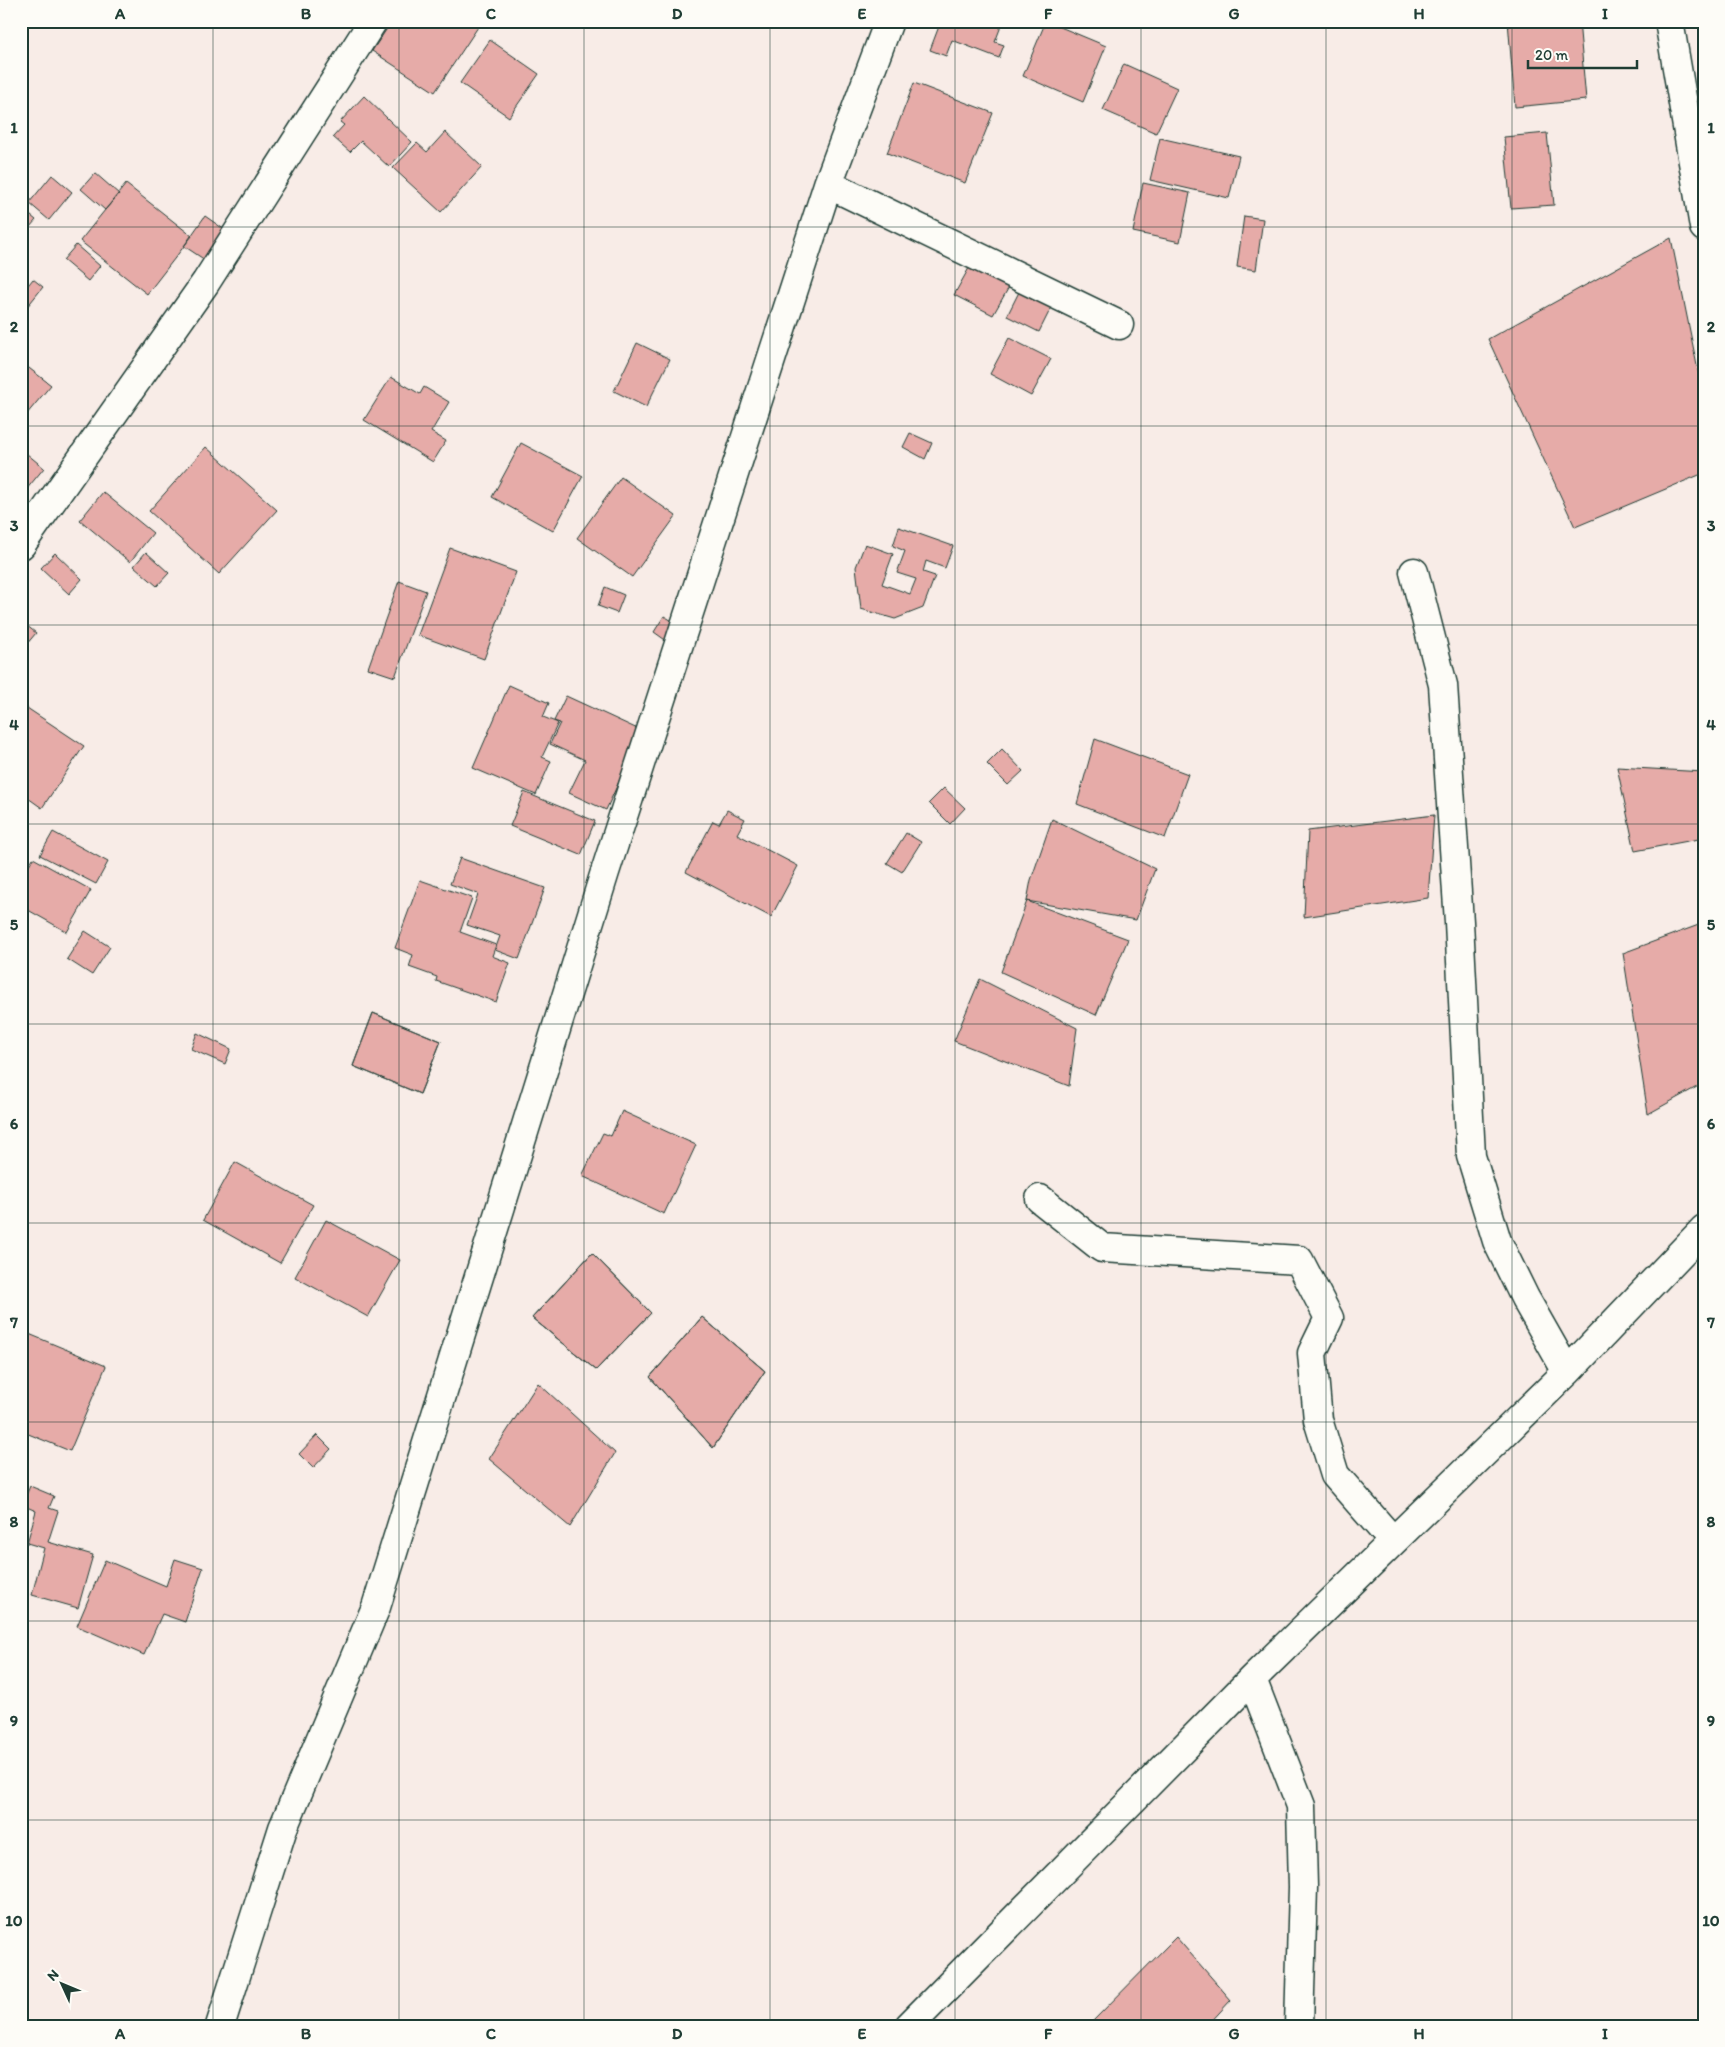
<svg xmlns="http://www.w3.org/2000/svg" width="1725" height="2047" font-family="Itim,sans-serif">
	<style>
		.building { fill: #e6aba8; stroke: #1f3d34 }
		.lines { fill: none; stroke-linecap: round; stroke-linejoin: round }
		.minor-casing { stroke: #1f3d34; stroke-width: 31 }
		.tertiary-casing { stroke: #1f3d34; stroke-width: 31 }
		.minor { stroke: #fdfcf7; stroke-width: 28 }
		.tertiary { stroke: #fdfcf7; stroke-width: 28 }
		.grid { fill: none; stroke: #1f3d34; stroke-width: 1; stroke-opacity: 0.55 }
		.neatline { fill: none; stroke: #1f3d34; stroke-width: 2 }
		.grid-label { font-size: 16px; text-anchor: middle; font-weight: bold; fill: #1f3d34 }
	</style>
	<rect width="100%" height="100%" fill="#f8ece7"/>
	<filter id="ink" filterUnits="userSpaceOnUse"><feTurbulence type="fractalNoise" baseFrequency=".02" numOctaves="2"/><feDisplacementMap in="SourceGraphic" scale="10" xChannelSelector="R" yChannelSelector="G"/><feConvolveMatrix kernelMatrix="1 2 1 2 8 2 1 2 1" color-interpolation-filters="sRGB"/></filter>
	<g filter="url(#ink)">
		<path class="building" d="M392 21H469L478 27 435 92 372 51Z
			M941 21H1003L995 42 1004 45 999 58 952 40 946 56 930 50Z
			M1046 21 1106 46 1083 102 1023 76Z
			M1508 21H1579L1586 100 1515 107Z
			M490 40 539 74 509 117 460 83Z
			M1124 64 1177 88 1156 133 1103 110Z
			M914 83 993 113 965 183 887 153Z
			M364 96 412 142 389 167 361 141 350 152 333 137 344 125 340 122Z
			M445 132 482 167 441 212 393 168 417 143 427 152Z
			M1547 133 1554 205 1511 208 1504 137Z
			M1160 138 1239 156 1229 198 1150 180Z
			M95 173 119 194 105 210 81 189Z
			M52 175 72 192 49 220 29 203Z
			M1143 183 1190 193 1180 242 1133 232Z
			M126 184 192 236 147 294 80 241Z
			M21 208 36 220 21 237Z
			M205 216 225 230 205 260 184 246Z
			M1244 216 1263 219 1256 270 1237 267Z
			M1671 238 1704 400V473L1575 527 1488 339Z
			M76 245 100 266 88 281 63 260Z
			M974 259 1013 280 993 315 954 295Z
			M33 279 43 287 22 313 21 294Z
			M1023 284 1055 300 1039 332 1007 316Z
			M1009 338 1051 359 1031 396 990 374Z
			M637 343 670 359 646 407 614 391Z
			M21 362 51 385 21 421Z
			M391 377 420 394 424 387 449 402 431 432 446 441 433 462 364 420Z
			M910 433 932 443 925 459 903 447Z
			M521 443 583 476 553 531 492 497Z
			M206 447 277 510 219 574 149 511Z
			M21 449 44 468 21 496Z
			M621 477 676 516 632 577 577 538Z
			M103 492 153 533 130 562 80 520Z
			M899 527 953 546 945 568 926 561 923 572 935 576 923 608 895 619 861 609 856 567 865 544 893 554 882 584 910 594 916 579 897 573 905 551 893 546Z
			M450 548 516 572 484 659 418 635Z
			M146 552 169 573 157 586 134 566Z
			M55 553 82 579 69 594 41 568Z
			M399 581 426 591 395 677 368 668Z
			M605 587 624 595 617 613 598 606Z
			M664 616 679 625 668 642 654 632Z
			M21 621 36 633 21 651Z
			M509 685 549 703 543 717 558 723 542 757 551 761 536 795 473 768Z
			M566 696 642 731 606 810 569 793 585 760 550 744 560 723 554 721Z
			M21 704 84 746 42 808 21 793Z
			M1095 739 1188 774 1165 838 1077 804Z
			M1002 749 1023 771 1008 785 987 764Z
			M1617 767 1704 772V838L1635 851Z
			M944 788 965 808 950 824 929 803Z
			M524 792 595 821 581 855 510 826Z
			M727 810 745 819 737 834 798 866 771 917 686 872 713 821 719 824Z
			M1434 815 1428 898 1304 917 1308 831Z
			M1052 819 1155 869 1136 920 1027 901 1031 880Z
			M53 832 108 862 96 884 40 855Z
			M906 833 921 842 902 872 887 863Z
			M33 858 91 890 67 932 21 906V879Z
			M460 858 545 888 519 959 495 950 500 936 467 925 478 894 450 884Z
			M420 880 472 898 460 932 496 945 492 956 510 963 496 1002 436 981 437 977 409 967 413 955 395 948Z
			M1027 901 1128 939 1096 1015 1001 972Z
			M1704 923V1083L1648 1114 1623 953Z
			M85 931 110 947 92 975 67 959Z
			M980 979 1077 1028 1069 1086 954 1041Z
			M373 1013 441 1041 420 1094 353 1066Z
			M373 1013 441 1041 420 1094 353 1066Z
			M197 1033 231 1049 225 1064 191 1049Z
			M622 1111 696 1145 664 1214 582 1176 603 1133 611 1136Z
			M235 1162 313 1205 280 1263 203 1220Z
			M326 1220 400 1260 368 1317 295 1277Z
			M592 1253 651 1313 596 1370 532 1318Z
			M592 1253 651 1313 596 1370 532 1318Z
			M702 1317 765 1371 713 1448 650 1377Z
			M702 1317 765 1371 713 1448 650 1377Z
			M29 1334 106 1366 70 1451 21 1431V1351Z
			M538 1383 615 1453 570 1527 489 1459Z
			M317 1435 331 1449 313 1468 299 1454Z
			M30 1486 54 1496 49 1508 58 1511 48 1542 93 1555 78 1608 32 1595 44 1548 27 1543 36 1511 22 1505Z
			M175 1559 203 1568 185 1622 162 1614 144 1655 77 1626 105 1560 166 1586Z
			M1176 1937 1231 2000 1207 2026H1088Z"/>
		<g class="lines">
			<defs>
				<path id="minor" d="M828 184 1119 325
					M21 545 206 282 373 21
					M1414 572 1443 685 1459 922 1471 1156 1497 1241 1525 1298 1567 1372
					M1040 1199 1102 1248 1299 1260 1329 1318 1312 1353 1318 1420 1335 1475 1393 1541
					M1252 1679 1301 1806 1303 1887 1299 2026
					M220 2026 283 1828 376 1607 605 872 828 184 889 21
					M909 2026 1252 1679 1567 1372 1704 1229"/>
				<path id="tertiary" d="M1669 21 1704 227"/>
			</defs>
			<use href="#minor" class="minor-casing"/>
			<use href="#tertiary" class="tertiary-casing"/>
			<use href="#minor" class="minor"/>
			<use href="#tertiary" class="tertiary"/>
		</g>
	</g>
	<path class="grid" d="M213 21V2026M399 21V2026M584 21V2026M770 21V2026M955 21V2026M1141 21V2026M1326 21V2026M1512 21V2026M21 227H1704M21 426H1704M21 625H1704M21 824H1704M21 1024H1704M21 1223H1704M21 1422H1704M21 1621H1704M21 1820H1704"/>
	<rect width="1725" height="2047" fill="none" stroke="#fdfcf7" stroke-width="55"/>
	<g transform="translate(62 1984) rotate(314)" stroke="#fdfcf7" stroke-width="4" paint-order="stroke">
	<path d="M0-4L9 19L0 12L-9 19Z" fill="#1f3d34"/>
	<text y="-8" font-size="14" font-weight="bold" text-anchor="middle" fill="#1f3d34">N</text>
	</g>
	<path d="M1528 60v8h109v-8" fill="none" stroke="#1f3d34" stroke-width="2.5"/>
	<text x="1535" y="60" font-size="15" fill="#1f3d34" stroke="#fdfcf7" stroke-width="4" paint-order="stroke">20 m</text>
	<rect x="28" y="28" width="1670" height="1992" class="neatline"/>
	<g class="grid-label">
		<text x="120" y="19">A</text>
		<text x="306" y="19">B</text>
		<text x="491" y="19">C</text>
		<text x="677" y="19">D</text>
		<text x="862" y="19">E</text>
		<text x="1048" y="19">F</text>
		<text x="1234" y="19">G</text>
		<text x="1419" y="19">H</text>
		<text x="1605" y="19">I</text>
		<text x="14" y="133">1</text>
		<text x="1711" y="133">1</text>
		<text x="14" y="332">2</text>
		<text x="1711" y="332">2</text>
		<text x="14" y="531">3</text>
		<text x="1711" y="531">3</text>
		<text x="14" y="730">4</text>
		<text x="1711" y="730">4</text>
		<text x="14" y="930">5</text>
		<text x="1711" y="930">5</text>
		<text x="14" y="1129">6</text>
		<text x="1711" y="1129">6</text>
		<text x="14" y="1328">7</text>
		<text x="1711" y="1328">7</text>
		<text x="14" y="1527">8</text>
		<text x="1711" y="1527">8</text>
		<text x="14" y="1726">9</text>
		<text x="1711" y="1726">9</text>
		<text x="14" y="1926">10</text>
		<text x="1711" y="1926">10</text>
		<text x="120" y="2039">A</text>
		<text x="306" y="2039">B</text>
		<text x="491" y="2039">C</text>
		<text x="677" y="2039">D</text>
		<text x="862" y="2039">E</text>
		<text x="1048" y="2039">F</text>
		<text x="1234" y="2039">G</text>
		<text x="1419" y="2039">H</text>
		<text x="1605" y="2039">I</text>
	</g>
</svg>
